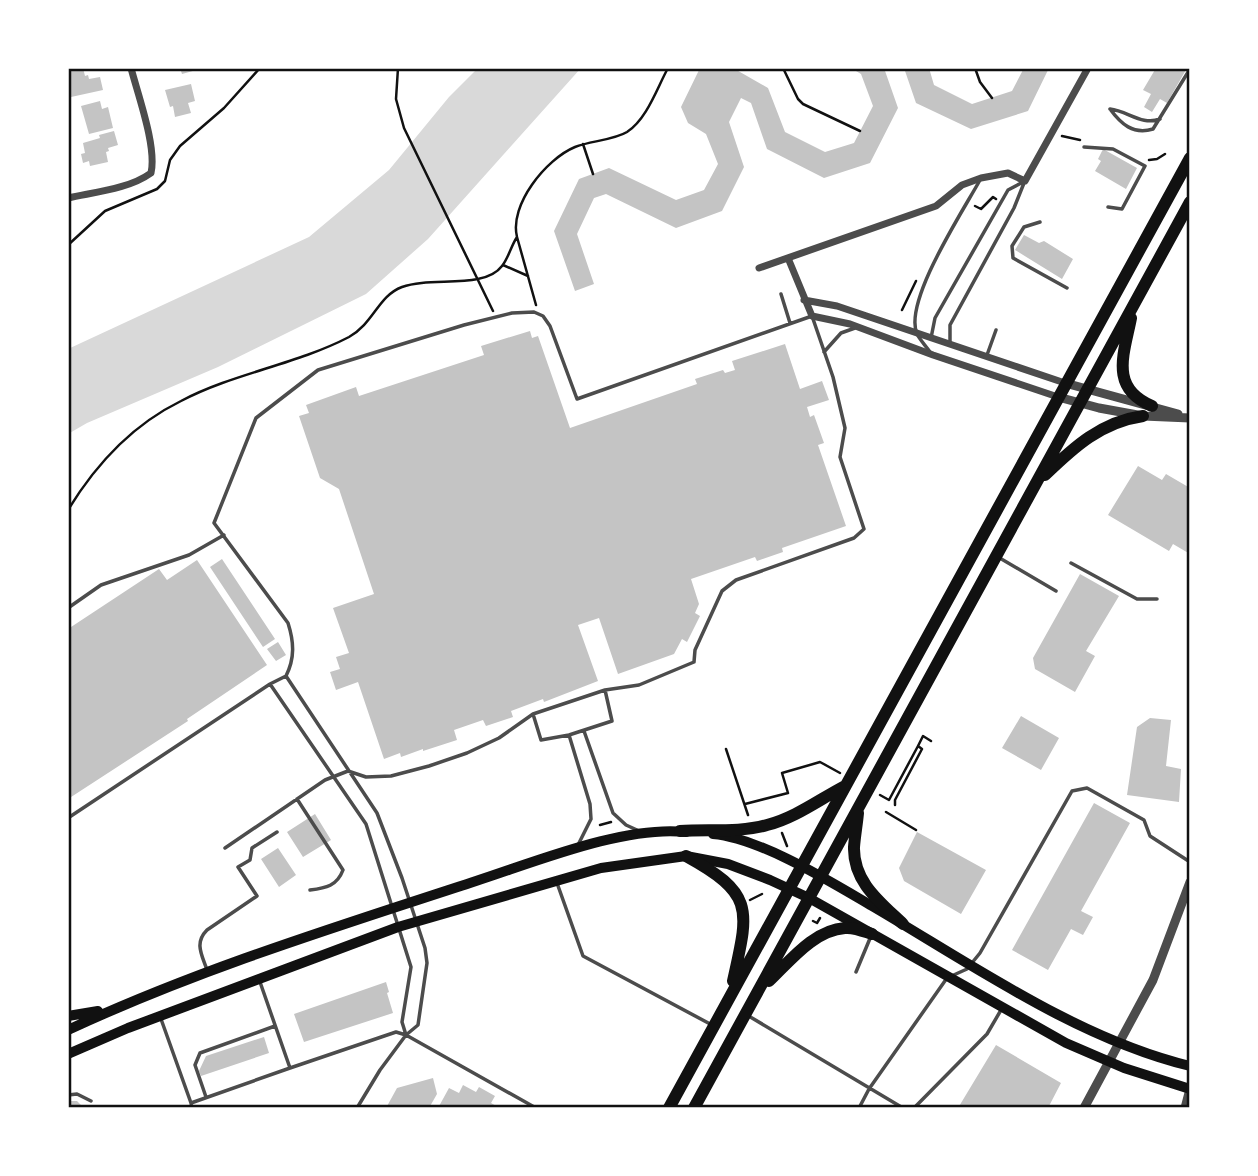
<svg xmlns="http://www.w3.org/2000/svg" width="1258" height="1176" font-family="Quicksand,sans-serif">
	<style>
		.water { fill: #d9d9d9 }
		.building { fill: #c4c4c4 }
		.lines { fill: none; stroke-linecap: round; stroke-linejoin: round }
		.path { stroke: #111; stroke-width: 2.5 }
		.service { stroke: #4c4c4c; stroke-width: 3.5 }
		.minor { stroke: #4c4c4c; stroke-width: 7 }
		.tertiary { stroke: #4c4c4c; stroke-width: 9 }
		.secondary { stroke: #111; stroke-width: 10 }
		.primary { stroke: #111; stroke-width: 12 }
		.neatline { fill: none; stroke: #111; stroke-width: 2.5 }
	</style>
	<rect width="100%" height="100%" fill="#fff"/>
	<path class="water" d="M478 68H581L428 239 366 294 218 367 87 423 68 434V349L309 237 389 170 449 97Z"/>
	<path class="building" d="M77 68H83L85 76 88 75 89 79 100 77 103 90 71 97 68 70Z
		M180 68H200V69L182 74Z
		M700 68H733L768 88 785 132 825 152 854 143 873 106 861 74 851 68H884L898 108 870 163 824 178 767 149 751 103 741 98 729 122 744 167 722 211 676 228 606 194 594 198 577 234 594 284 575 291 554 231 579 179 609 168 676 200 704 190 718 164 706 134 688 123 681 107Z
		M904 68H929L934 85 972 104 1012 91 1024 68H1049L1028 111 971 129 916 103Z
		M1156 68H1187L1167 103 1160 99 1152 112 1144 107 1151 94 1143 90Z
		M191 84 195 101 188 103 191 113 175 117 173 106 170 107 165 90Z
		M100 101 102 109 108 107 113 128 89 134 81 106Z
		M114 131 118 145 108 148 109 151 106 152 108 162 90 166 89 161 83 163 81 154 85 153 83 143 100 138 99 135Z
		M1103 149 1137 168 1126 189 1095 171 1101 161 1098 159Z
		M1024 235 1039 243 1044 241 1073 259 1062 279 1015 250Z
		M530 331 532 338 538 336 570 428 697 384 695 379 723 370 725 373 735 370 732 361 785 344 800 389 822 381 829 400 807 407 810 417 814 415 824 443 818 445 846 526 782 548 783 552 757 561 755 557 691 579 699 604 695 613 700 616 687 642 682 639 674 654 618 674 599 618 578 625 598 681 544 702 543 699 511 711 513 717 486 726 483 720 454 730 457 740 423 751V749L401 757 400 753 384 759 358 682 336 690 330 672 340 669 336 657 349 653 333 608 374 594 339 489 320 478 299 416 309 413 306 405 356 387 359 396 484 355 481 346Z
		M1138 466 1162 480 1166 474 1190 488V554L1173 544 1169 551 1108 515Z
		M222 559 275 639 263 647 210 567Z
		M197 560 267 665 187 719 188 721 68 799V629L159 569 167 580Z
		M1080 574 1119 596 1086 651 1095 656 1075 692 1035 669 1033 658Z
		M278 642 286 655 276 661 267 649Z
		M1021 716 1059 738 1041 770 1002 748Z
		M1150 718 1171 720 1166 766 1181 769 1179 802 1127 795 1137 727Z
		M1094 803 1130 823 1081 911 1093 917 1083 935 1071 929 1048 970 1012 950Z
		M315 814 331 840 303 857 287 832Z
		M917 832 986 870 961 914 904 881 899 868Z
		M278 848 296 875 279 887 261 859Z
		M386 982 389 992 387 993 393 1013 304 1042 294 1014Z
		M264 1037 269 1053 201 1076 199 1071 206 1056Z
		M996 1045 1061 1083 1048 1108H958Z
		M433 1078 437 1094 429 1108H386L397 1088Z
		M463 1085 476 1092 479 1087 495 1096 491 1103 500 1108H438L449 1088 459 1093Z
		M68 1101H77L84 1108H68Z"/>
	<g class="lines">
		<path class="path" d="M398 68 396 99 404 128 493 311
			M783 68 798 99 803 104 860 131
			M975 68 980 82 992 98
			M1062 136 1080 140
			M583 144 593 174
			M1149 160 1157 159 1165 154
			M975 206 981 209 993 197 996 199
			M517 237 536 305
			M68 245 105 211 157 189 165 181 170 160 180 146 224 108 260 68
			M503 265 528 276
			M902 310 916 281
			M68 510C96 464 132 425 181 401 234 373 295 365 349 337 374 323 378 296 402 287 431 276 484 290 502 266 509 257 511 246 517 237 509 205 546 159 575 147 590 141 614 140 627 132 647 119 657 88 668 68
			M918 746 923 736 931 741
			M726 749 748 815
			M880 795 889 800 918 746 922 749 895 800V805
			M745 804 788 793 782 773 820 762 840 773
			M886 812 916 830
			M600 825 611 822
			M782 833 787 846
			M750 900 762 894
			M813 921 817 923 820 918"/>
		<path class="service" d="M1110 109C1121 124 1133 135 1153 129L1190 69
			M1110 109C1128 111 1142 126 1160 119
			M1084 147 1113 149 1145 166 1122 209 1108 207
			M1040 222 1024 227 1012 246 1013 258 1067 288
			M781 294 790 323
			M931 338 935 318 1008 190 1025 181
			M950 342V325L1014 208 1024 183
			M824 352 841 333 855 328
			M930 352C926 346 920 340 917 334 903 302 963 211 980 180
			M987 355 996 330
			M998 557 1056 591
			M1071 563 1137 599H1157
			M68 608 101 585 189 555 224 535
			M1189 617H1190
			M286 676 377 813 402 878 425 948 427 963 418 1025 406 1035 380 1070 357 1108
			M270 684 366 824 411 967 402 1022 406 1035
			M533 714 541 740 569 735 612 721 605 690
			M584 731 613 813 626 825 637 830
			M569 735 590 804 591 819 578 845
			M297 799 343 870C337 886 326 888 310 890
			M68 818 270 684 286 676C295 658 294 642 288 623L214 523 256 418 318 370 464 325 512 313 534 312 543 316 550 326 577 399 812 316 833 377 845 428 840 457 864 529 854 538 736 580 722 591 695 650 694 662 639 685 605 690 533 714 499 738 467 753 429 766 391 776 366 777 348 771 325 780 225 848
			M557 883 583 956 712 1025
			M207 970C202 955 194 943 207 930L257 896 238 867 250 860 252 848 277 832
			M856 972 871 936
			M747 1015 903 1108
			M161 1019 191 1103
			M290 1068 396 1032 406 1035 536 1108
			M68 1095 77 1094 91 1101
			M206 1097 195 1065 200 1053 275 1026
			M192 1108 191 1103 290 1068 260 982
			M859 1108 869 1089 947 978 967 969 980 953 1072 791 1087 788 1144 820 1150 836 1190 862
			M914 1108 987 1034 1001 1010"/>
		<path class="minor" d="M68 198C95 192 129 189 151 173 157 147 138 95 131 68
			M788 258 812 316 850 324 933 355 1058 397
			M759 268 936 206 962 185 981 178 1008 173 1025 181 1088 68
			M804 300 837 306 1065 383
			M1184 1108 1189 1089"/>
		<path class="tertiary" d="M1065 383 1178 414
			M1058 397 1099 408 1143 416 1190 418
			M1084 1108 1153 980 1190 882"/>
		<path class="secondary" d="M713 834C760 838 831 882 872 906 971 964 1078 1039 1190 1066
			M68 1016 98 1011
			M68 1030C199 969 339 926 476 881 535 862 625 825 686 832
			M68 1054 128 1028 398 927 601 868 686 856 728 864 770 880 809 898 1066 1043 1124 1068 1190 1089"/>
		<path class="primary" d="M1131 318C1124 354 1109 388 1152 406
			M1045 475C1074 447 1101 422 1143 416
			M858 813C857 824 855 835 854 847 853 882 880 902 903 924
			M680 831C708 829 739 833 767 825 795 818 820 799 845 786
			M686 856C755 894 749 909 733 981
			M769 981C790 961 814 930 845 928 854 927 863 931 872 934
			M669 1108 1190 158
			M694 1108 1190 202"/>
	</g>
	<rect width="1258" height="1176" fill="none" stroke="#ffffff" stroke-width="140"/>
	<rect x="70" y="70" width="1118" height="1036" class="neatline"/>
</svg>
